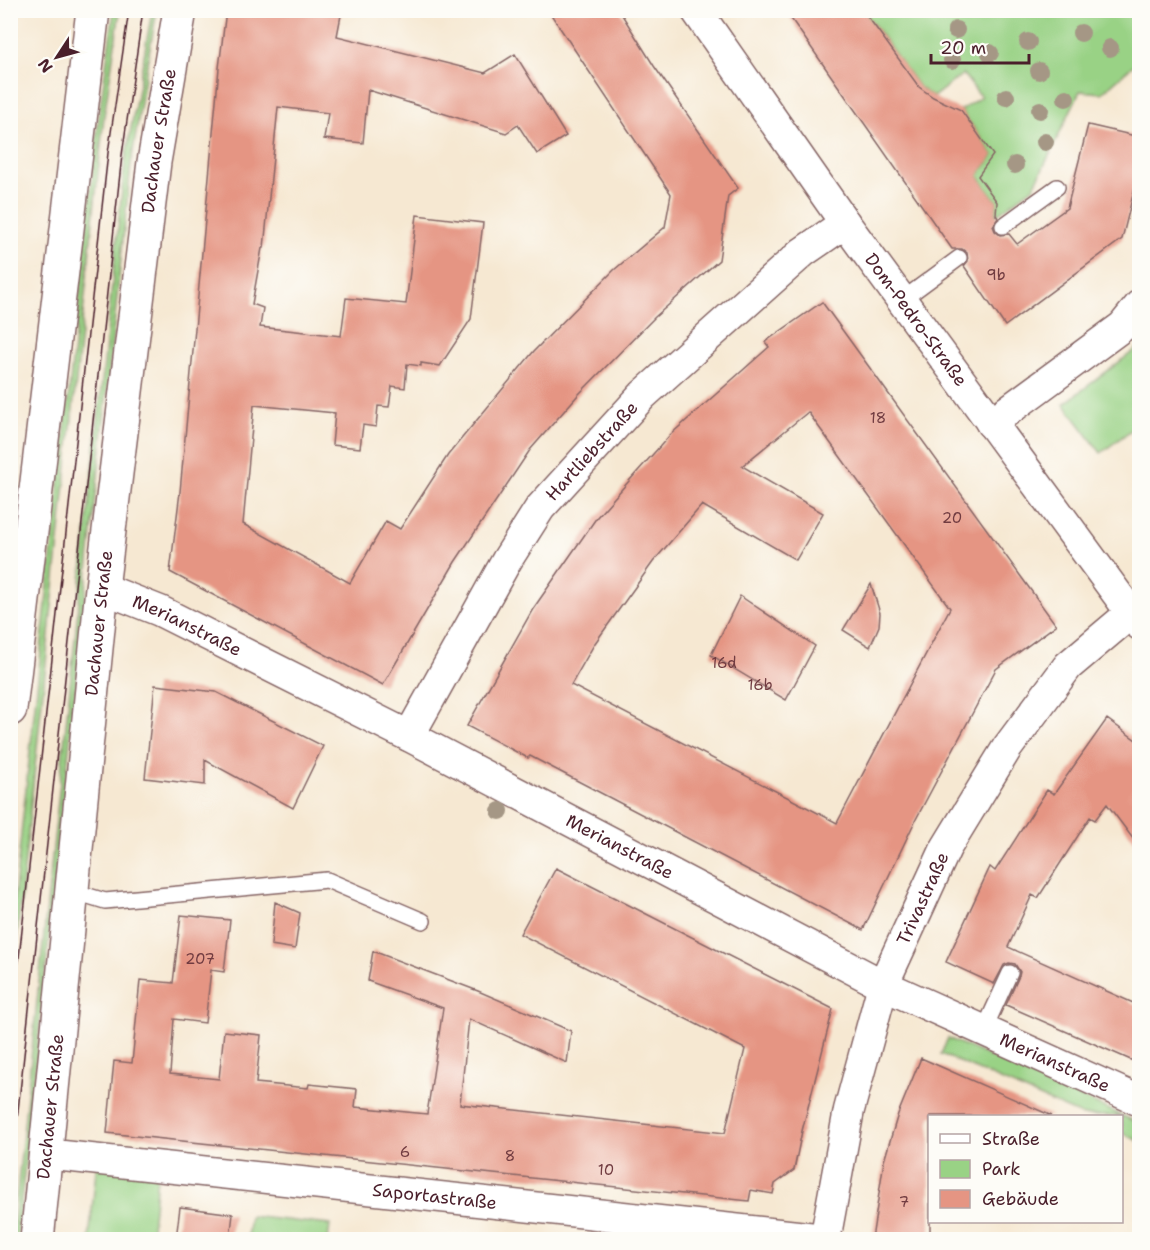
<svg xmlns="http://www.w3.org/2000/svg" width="1150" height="1250" font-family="'Shantell Sans',sans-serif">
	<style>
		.green { fill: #99d285; stroke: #727858; stroke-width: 1.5 }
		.building { fill: #e59583; fill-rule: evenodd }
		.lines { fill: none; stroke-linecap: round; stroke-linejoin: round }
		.service-casing { stroke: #866565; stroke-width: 18 }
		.minor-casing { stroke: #866565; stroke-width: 33 }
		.secondary-casing { stroke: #866565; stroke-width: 36 }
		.service { stroke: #fff; stroke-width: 15 }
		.minor { stroke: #fff; stroke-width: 30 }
		.secondary { stroke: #fff; stroke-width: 33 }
		.tram { stroke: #4a1f2b; stroke-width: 1.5 }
		.tree { fill: #a59785 }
		.labels { text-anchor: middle; stroke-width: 4.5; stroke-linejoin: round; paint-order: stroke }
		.number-label { font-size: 15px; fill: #713c41 }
		.street-label { font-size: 18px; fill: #4a1f2b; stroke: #fdfcf7 }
	</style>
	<rect width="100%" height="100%" fill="#fdfcf7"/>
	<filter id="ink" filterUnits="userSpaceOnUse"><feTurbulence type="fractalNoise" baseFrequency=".0167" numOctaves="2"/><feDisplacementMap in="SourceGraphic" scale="12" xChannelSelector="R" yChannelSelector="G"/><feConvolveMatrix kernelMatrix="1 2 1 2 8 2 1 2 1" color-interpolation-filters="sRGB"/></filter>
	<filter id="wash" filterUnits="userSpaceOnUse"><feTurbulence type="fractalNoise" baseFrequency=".008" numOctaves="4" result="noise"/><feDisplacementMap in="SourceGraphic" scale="24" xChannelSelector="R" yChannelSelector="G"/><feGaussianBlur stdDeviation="1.35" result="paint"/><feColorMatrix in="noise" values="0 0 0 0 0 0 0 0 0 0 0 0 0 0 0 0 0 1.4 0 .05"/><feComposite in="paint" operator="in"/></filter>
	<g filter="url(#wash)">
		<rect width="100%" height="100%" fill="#f6e8d2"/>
		<path class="green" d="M114 11H120L104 116 11 992V927L99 115Z
			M152 11H157L149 53 131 164 17 1239 12 1240 125 162Z
			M864 11H1139V60L1102 93 1080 91 1034 187 996 215 997 202 978 176 993 155 961 110 981 97 963 74 933 97 919 87Z
			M1139 347V424L1101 453 1064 404Z
			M948 1038 1139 1123V1141L1122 1133V1116H1083L941 1054Z
			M97 1160 158 1167 151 1239 89 1240Z
			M250 1216 330 1225 328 1239H247Z"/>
		<g id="blocks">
			<path class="building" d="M226 10H342L337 36 485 73 515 54 566 136 537 154 518 125 506 133 368 90 363 143 324 139 328 113 278 107 264 248H262L252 304 263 308 260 327 341 336 346 298 406 304 417 215 483 223 471 319 440 366 421 363V366L407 364 405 388 392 386 389 407 378 406 376 427 363 425 360 448 332 445 335 413 254 405 243 524 350 583 386 521 400 529 448 455 534 351 614 270 665 227 671 194 548 10H619L654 66 738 188 728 196 719 260 655 317 578 395 530 450 455 562 383 685 170 572 180 492 219 68Z
				M785 10H863L919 87 933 97 961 110 993 155 978 176 997 202 996 215 998 218 993 226 995 231 1000 235 1009 234 1017 244 1067 208 1088 125 1140 137V167L1122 239 1005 326 964 266 968 261 967 253 962 249H952Z
				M822 302 1056 625 996 669 915 821 863 930 530 756 528 758 467 726 533 609 597 517 670 435 769 347 765 342ZM808 412 950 608 837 823 571 685 595 643 653 562 702 505 796 560 823 513 742 466Z
				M871 584 880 613 879 626 870 647 843 630Z
				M740 596 815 646 786 700 711 655Z
				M155 685 216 692 323 746 293 808 205 760V785L145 778Z
				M1107 719 1140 743V848L1107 804 1095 820 1090 817 1038 898 1032 895 1008 947 1140 1006V1064L1006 1005 1019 976 1020 972 1015 964 1009 963 1004 965 994 984 946 962 990 867 995 871 1047 790 1054 794Z
				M556 868 833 1009 802 1131 794 1170 775 1184 773 1194 751 1190 749 1201 107 1133 114 1061 132 1063 140 980 173 983 181 915 230 920 224 972 211 970 205 1023 174 1019 170 1074 219 1079 224 1031 261 1035 256 1083 308 1088 309 1084 357 1089 355 1107 427 1114 443 1008 368 981 373 951 478 991 571 1031 567 1063 469 1019 460 1104 725 1133 745 1049 520 934Z
				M275 902 300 913 295 949 271 945Z
				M921 1058 1052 1116H930V1239H872L884 1161 898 1114Z
				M180 1207 233 1214 230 1239H176Z"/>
		</g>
	</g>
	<g filter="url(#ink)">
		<use href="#blocks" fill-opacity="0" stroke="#866565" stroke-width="1.5"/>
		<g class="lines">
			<defs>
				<path id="service" d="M1003 226 1057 187
					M902 300 959 258
					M72 891 105 901 327 880 423 921
					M983 1032 1010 973"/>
				<g id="minor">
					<path id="s1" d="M696 10 845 223 1140 625"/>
					<path d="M991 423 1123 326 1140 305"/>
					<path id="s2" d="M102 588 160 611 409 736 883 985 1140 1101"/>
					<path id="s3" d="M409 736 507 560 540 508 643 395 803 252 845 223"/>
					<path id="s4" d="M45 1154 825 1239"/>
					<path id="s5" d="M825 1240 849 1110 883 985 946 848 1007 748 1068 666 1131 613"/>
				</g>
				<g id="secondary">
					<path d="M10 709 93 10"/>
					<path id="s6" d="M37 1240 102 588 154 162 180 10"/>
				</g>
			</defs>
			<use href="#service" class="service-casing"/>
			<use href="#minor" class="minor-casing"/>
			<use href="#secondary" class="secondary-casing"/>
			<use href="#service" class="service"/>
			<use href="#minor" class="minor"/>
			<use href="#secondary" class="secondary"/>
			<path class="tram" d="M10 1039 108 153 129 10
				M10 1184 122 155 143 10"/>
		</g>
		<g class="tree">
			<circle cx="956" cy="30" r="9"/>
			<circle cx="1081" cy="33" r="9"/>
			<circle cx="1028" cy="42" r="9"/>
			<circle cx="1110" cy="48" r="9"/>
			<circle cx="990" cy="53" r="9"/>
			<circle cx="952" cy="60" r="9"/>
			<circle cx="1039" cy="71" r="9"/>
			<circle cx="1006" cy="97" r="9"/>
			<circle cx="1066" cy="98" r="9"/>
			<circle cx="1040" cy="110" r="9"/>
			<circle cx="1045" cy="142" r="9"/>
			<circle cx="1015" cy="165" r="9"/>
			<circle cx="500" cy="811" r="9"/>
		</g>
	</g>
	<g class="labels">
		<g class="number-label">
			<text x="996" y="280">9b</text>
			<text x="878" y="423">18</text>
			<text x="952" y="523">20</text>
			<text x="724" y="668">16d</text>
			<text x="760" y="690">16b</text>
			<text x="200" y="964">207</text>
			<text x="405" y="1157">6</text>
			<text x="510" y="1161">8</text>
			<text x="606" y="1175">10</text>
			<text x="904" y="1207">7</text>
		</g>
		<g class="street-label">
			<text dy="6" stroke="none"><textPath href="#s6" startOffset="1106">Dachauer Straße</textPath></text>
			<text dy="6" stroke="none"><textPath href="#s1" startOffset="380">Dom-Pedro-Straße</textPath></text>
			<text dy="6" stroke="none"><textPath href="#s3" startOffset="340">Hartliebstraße</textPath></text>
			<text dy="6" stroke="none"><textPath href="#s6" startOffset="620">Dachauer Straße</textPath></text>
			<text dy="6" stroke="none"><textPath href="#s2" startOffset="93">Merianstraße</textPath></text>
			<text dy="6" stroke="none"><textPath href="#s2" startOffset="579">Merianstraße</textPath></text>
			<text dy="6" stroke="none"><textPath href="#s5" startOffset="357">Trivastraße</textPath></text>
			<text dy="6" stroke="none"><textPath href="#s2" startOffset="1065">Merianstraße</textPath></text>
			<text dy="6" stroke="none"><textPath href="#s6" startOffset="134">Dachauer Straße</textPath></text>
			<text dy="6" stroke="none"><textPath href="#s4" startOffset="392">Saportastraße</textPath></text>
		</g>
	</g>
	<rect width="1150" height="1250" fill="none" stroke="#fdfcf7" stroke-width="36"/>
	<rect x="928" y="1115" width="195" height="108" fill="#fdfcf7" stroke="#b5a4a5" stroke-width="1.5"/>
	<rect x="940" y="1134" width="30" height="9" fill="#ffffff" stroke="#b5a4a5" stroke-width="1.5"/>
	<text x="982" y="1145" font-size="18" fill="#4a1f2b">Straße</text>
	<rect x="940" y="1160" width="30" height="18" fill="#99d285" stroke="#b5a4a5" stroke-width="1.5"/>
	<text x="982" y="1175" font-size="18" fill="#4a1f2b">Park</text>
	<rect x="940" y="1190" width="30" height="18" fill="#e59583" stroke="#b5a4a5" stroke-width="1.5"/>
	<text x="982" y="1205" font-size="18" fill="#4a1f2b">Gebäude</text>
	<g transform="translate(57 57) rotate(234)" stroke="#fdfcf7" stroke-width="4.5" paint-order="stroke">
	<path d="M0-4.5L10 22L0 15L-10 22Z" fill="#4a1f2b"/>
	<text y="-9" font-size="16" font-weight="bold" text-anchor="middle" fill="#4a1f2b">N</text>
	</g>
	<path d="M931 54v9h98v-9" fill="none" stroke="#4a1f2b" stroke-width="3"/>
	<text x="940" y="54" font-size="18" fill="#4a1f2b" stroke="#fdfcf7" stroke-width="4.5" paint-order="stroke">20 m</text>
</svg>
